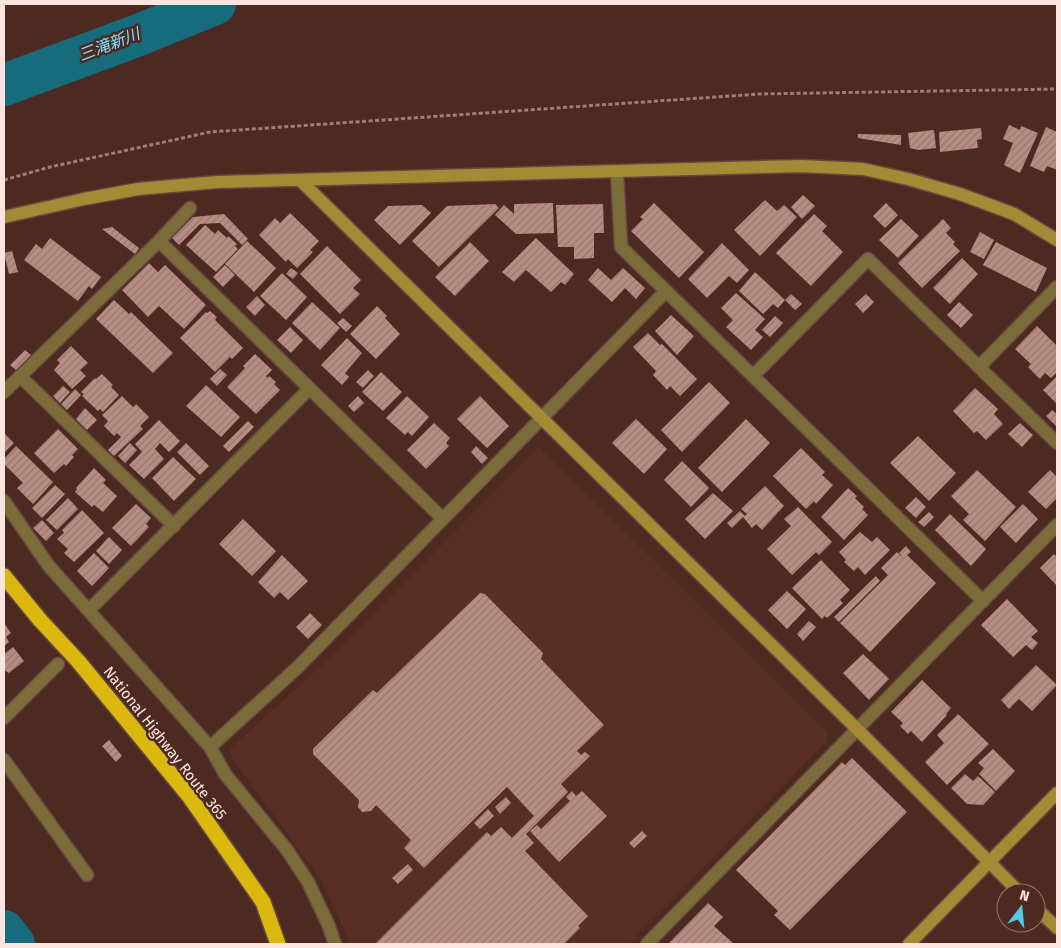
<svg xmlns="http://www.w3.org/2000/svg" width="1061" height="948" font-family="'Fira Sans','Noto Sans JP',sans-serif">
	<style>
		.built { fill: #592f25 }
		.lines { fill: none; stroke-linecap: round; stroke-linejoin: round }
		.river { stroke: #166c7c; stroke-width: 42 }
		.building { fill: url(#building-hatch) }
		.street-casing { stroke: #684840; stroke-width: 15 }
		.secondary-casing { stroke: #684840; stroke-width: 15 }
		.highway-casing { stroke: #684840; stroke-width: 18 }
		.path { stroke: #9d7f78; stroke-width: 3; stroke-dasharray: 4 2.5; stroke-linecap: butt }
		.street { stroke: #7a6d3a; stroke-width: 12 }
		.secondary { stroke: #a28b34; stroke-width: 12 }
		.highway { stroke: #dbb80e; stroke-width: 15 }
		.labels { text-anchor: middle; stroke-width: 5; stroke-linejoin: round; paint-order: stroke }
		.street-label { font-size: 15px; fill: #fde5df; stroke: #4c2a22 }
		.water-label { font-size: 16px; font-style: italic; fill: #7ae4fd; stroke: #4c2a22 }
	</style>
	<defs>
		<pattern id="building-hatch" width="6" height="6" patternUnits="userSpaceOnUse" patternTransform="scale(1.25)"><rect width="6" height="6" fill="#b78d83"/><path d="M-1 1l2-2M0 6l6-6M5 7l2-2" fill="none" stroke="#977770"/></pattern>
	</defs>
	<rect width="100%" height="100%" fill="#4c2a22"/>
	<path class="built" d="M539 447 827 732V741L629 944H349L340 920 320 878 231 757 230 749 332 656Z"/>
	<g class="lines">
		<path class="river" d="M4 85 136 36 215 4
			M4 931 14 944"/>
	</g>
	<path class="building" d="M1009 125 1020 130 1021 126 1038 133 1020 173 1004 165 1013 143 1003 139Z
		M1046 127 1057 132V170L1047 166 1044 172 1030 166Z
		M981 128 982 139 977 140 978 148 940 152 939 132Z
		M934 130 936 148 918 150 910 148 908 133Z
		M858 134 901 135V145L858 138Z
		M803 195 815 206 802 219 791 207Z
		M765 200 777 211 784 205 797 217 760 256 734 230Z
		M553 203 554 233 516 234 495 215 504 205 514 214V204Z
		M654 203 704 252 679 278 631 231 643 219 640 217Z
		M886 203 898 215 885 228 873 216Z
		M495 204 499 208 439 267 412 241 447 206Z
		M603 204 604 233H594V258L574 259V247H558L556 205Z
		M422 205 431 213 400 245 374 220 388 206Z
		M290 213 319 241 310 250 313 252 297 268 288 259 286 262 259 235 275 218 280 223Z
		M224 214 248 239 242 245 220 223 200 224 179 245 172 238 193 217Z
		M814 214 827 226 822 231 843 252 811 286 776 253Z
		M901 219 919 236 898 258 879 240Z
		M943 219 951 228 946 233 955 242 953 244 960 251 922 288 898 263Z
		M205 225 215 234 218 230 227 238 228 236 237 244 235 246 238 249 216 272 186 245Z
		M112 227 139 248 135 254 102 229Z
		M980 232 994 240 984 259 970 252Z
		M50 238 101 277 92 289 89 286 78 301 24 260 36 244 42 249Z
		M536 238 574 274 565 285 561 282 551 292 526 270 514 282 502 272Z
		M247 241 276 268 254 292 225 264Z
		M470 242 489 261 455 296 435 277Z
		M996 242 1047 268 1036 292 983 265Z
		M722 243 749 270 737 283 729 276 707 298 688 279Z
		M327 246 361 280 353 288 360 294 340 314 300 274Z
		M12 251 18 272 9 274 4 253Z
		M962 258 978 274 950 304 933 288Z
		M149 263 158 272 165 265 206 305 184 329 159 306 148 317 122 290Z
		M225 265 235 275 223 287 213 277Z
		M291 268 298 273 293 279 286 274Z
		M598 268 611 280 623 268 645 288 636 299 625 288 612 302 588 280Z
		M755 272 785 300 778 308 773 304 763 314 739 291Z
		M282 273 307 297 286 320 260 296Z
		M736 293 765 319 755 330 763 337 751 350 726 327 733 320 721 308Z
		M791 294 802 304 795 310 785 300Z
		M866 294 874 302 863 313 855 304Z
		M257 296 265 305 255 316 246 307Z
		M114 300 129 314 131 312 173 353 153 373 96 319Z
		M312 302 340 328 320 350 292 323Z
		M959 302 973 315 961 328 947 315Z
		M377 306 387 316 385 318 400 334 376 359 350 334Z
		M210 311 217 317 215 320 243 348 232 359 230 357 215 372 180 338 206 312 207 313Z
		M671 315 694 336 677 355 655 331Z
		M775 316 783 323 770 337 762 330Z
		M343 318 352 326 346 332 337 323Z
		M1037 326 1057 346V372L1051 378 1045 373 1040 379 1028 367 1031 364 1015 349Z
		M290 327 303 340 291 353 277 340Z
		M648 333 660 345 662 344 697 379 680 396 670 386 667 390 653 375 656 371 633 347Z
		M347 338 362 353 345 373 349 377 342 385 321 365Z
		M71 346 88 363 80 370 86 376 72 389 54 370 60 363 57 360Z
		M25 350 31 355 16 370 10 365Z
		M255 354 272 370 266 376 267 378 269 376 276 382 274 384 280 390 256 414 227 387 245 368 243 366Z
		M220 369 227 375 217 386 210 379Z
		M368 370 374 376 363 388 356 382Z
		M381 372 402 392 383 411 362 392Z
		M102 374 113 385 111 387 119 395 103 412 100 409 98 411 82 396 84 394 81 392 95 378 96 379Z
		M1056 377 1057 378 1056 403 1043 390Z
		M709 382 730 403 682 452 661 430Z
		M206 385 240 417 221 437 186 406Z
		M63 386 70 392 60 403 53 396Z
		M975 388 998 409 994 414 1003 424 986 440 977 431 974 433 953 411Z
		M75 389 81 395 67 410 61 404Z
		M122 396 133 407 136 404 149 417 140 426 143 429 114 456 108 450 121 437 117 433 114 436 104 426 108 421 102 415Z
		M358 396 364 403 354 412 348 406Z
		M407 396 429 417 412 436 408 432 405 435 386 418Z
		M480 396 509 426 487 448 457 419Z
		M85 408 97 420 87 430 76 419Z
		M1052 410 1057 414V427L1046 416Z
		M636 419 667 449 644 474 612 443Z
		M746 419 770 443 722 492 698 468Z
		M159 420 180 441 169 452 160 443 155 449 164 459 144 479 129 465 142 452 135 444Z
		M248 421 254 427 229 452 223 446Z
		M434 423 450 438 446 443 449 446 426 469 407 450Z
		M1020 423 1033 435 1022 447 1008 434Z
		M58 429 78 449 72 455 74 457 66 466 64 464 54 473 34 453Z
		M4 433 14 443 4 453Z
		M918 436 956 473 929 501 890 463Z
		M130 443 137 450 125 463 118 456Z
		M186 443 209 466 200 475 177 452Z
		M16 446 53 482 33 504 17 488 23 483 4 464V459Z
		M476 446 488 458 482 464 471 452Z
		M801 448 825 472 822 475 833 485 816 504 814 501 806 509 773 476Z
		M173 457 196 479 174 501 152 478Z
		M682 461 709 488 691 507 664 480Z
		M94 468 106 480 103 483 117 496 103 512 94 505 92 507 75 492 77 489 76 488Z
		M977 470 1016 507 985 541 963 520 969 514 951 496Z
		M1050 470 1057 477V498L1046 509 1028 492Z
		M55 485 65 494 42 518 32 508Z
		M765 486 784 506 762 530 756 524 752 528 743 517 732 528 727 523 740 511 745 516 747 514 741 509Z
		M848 488 857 496 855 498 864 507 862 509 868 515 844 540 821 517Z
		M713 493 733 511 705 539 685 519Z
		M916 497 926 507 916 518 905 508Z
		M68 498 78 509 57 530 46 520Z
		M136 504 151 518 146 524 149 527 131 546 112 528Z
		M1023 504 1038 519 1016 543 1000 527Z
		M798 507 832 542 819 555 816 552 792 575 767 549 791 526 784 519Z
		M82 510 104 533 74 562 64 553 68 549 57 539 64 533 62 530Z
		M929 512 934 517 924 527 918 522Z
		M950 514 986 549 971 566 935 530Z
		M243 519 276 551 252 576 219 544Z
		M42 520 54 533 46 541 33 528Z
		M860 532 872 542 877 537 890 550 865 575 858 567 854 571 844 562 846 560 839 552Z
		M109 537 122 550 109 564 96 551Z
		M906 546 911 552 907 555 936 583 870 652 840 623 888 575 881 568 897 552 904 559 899 553Z
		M94 553 109 568 92 586 77 571Z
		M1054 554 1057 557V586L1040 568Z
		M282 555 308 581 288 600 280 592 274 598 258 582Z
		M821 560 850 590 840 600 843 603 827 618 825 616 822 619 792 588Z
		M876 576 880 581 839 622 834 617Z
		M787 591 806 609 787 629 768 610Z
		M480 593 485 594 543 653 541 659 604 725 577 751 581 755 585 752 590 756 561 784 568 792 526 834 534 843 525 851 588 916 578 926 580 928 564 944H375L487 832 491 836 501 827 512 838 534 816 507 787 424 868 404 848 411 840 376 805 371 811 362 812 358 807 359 800 313 754V749L373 690 377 693Z
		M1007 599 1038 631 1031 637 1038 643 1032 650 1026 645 1013 657 981 625Z
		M310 613 322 625 308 639 296 627Z
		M809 621 816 627 803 641 797 634Z
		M4 623 11 633 6 637 9 642 4 646Z
		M13 647 24 661 9 673 4 670V654Z
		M863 654 889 679 869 700 843 673Z
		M1036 665 1057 685 1032 711 1019 699 1009 709 1001 700Z
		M922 680 951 708 946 714 947 715 922 742 911 731 908 734 900 726 903 723 891 712Z
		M958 714 989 744 947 785 925 762 944 743 937 735Z
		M109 740 122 756 116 762 102 746Z
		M993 749 1015 771 996 791 979 774 984 768 978 763Z
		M852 758 907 812 790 930 774 915 778 911 736 870 842 762 845 765Z
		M965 774 973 781 978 776 995 792 983 805 967 804 951 788Z
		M572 791 576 796 582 791 607 816 559 862 530 831 537 825 541 829 570 801 566 797Z
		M506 797 511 803 500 814 495 807Z
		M488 809 494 816 480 829 474 823Z
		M642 831 647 836 634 848 629 843Z
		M408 864 413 870 398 884 392 878Z
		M708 903 723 917 714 926 734 944H668Z"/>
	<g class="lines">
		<defs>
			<path id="street" d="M617 172 621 247 983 601
				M159 241 443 519
				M979 367 1057 287
				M20 376 174 526
				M753 376 868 259 1057 443
				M4 392 159 241 190 208
				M4 501 48 565 210 747 225 774 287 850 308 882 328 924 335 944
				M89 610 309 389
				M4 718 58 664
				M210 747 298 667 666 291
				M4 760 87 875
				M647 944 1057 525"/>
			<path id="secondary" d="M300 180 856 728 1020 893
				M4 217 84 199 138 189 217 182 800 166 863 169 908 179 960 194 1014 214 1057 240
				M1036 908 1057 928
				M909 944 1057 793"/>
			<path id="highway" d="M4 576 40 620 78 661 189 796 263 902 278 944"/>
		</defs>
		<use href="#street" class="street-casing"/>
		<use href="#secondary" class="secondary-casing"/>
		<use href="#highway" class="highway-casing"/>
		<path class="path" d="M4 180 50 167 210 132 759 94 1057 89"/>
		<use href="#street" class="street"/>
		<use href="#secondary" class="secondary"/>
		<use href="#highway" class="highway"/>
	</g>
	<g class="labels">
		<g class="street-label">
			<text transform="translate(165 743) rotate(52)" y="5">National Highway Route 365</text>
		</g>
		<g class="water-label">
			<text transform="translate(109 44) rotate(-21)" y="6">三滝新川</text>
		</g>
	</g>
	<rect width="1061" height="948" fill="none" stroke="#fde5df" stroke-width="10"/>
	<g transform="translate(1021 908) rotate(16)"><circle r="24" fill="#4c2a22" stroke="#93756e"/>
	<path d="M0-4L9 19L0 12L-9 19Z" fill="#57c9e2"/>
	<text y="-8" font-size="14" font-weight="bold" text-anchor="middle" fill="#fde5df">N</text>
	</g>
</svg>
